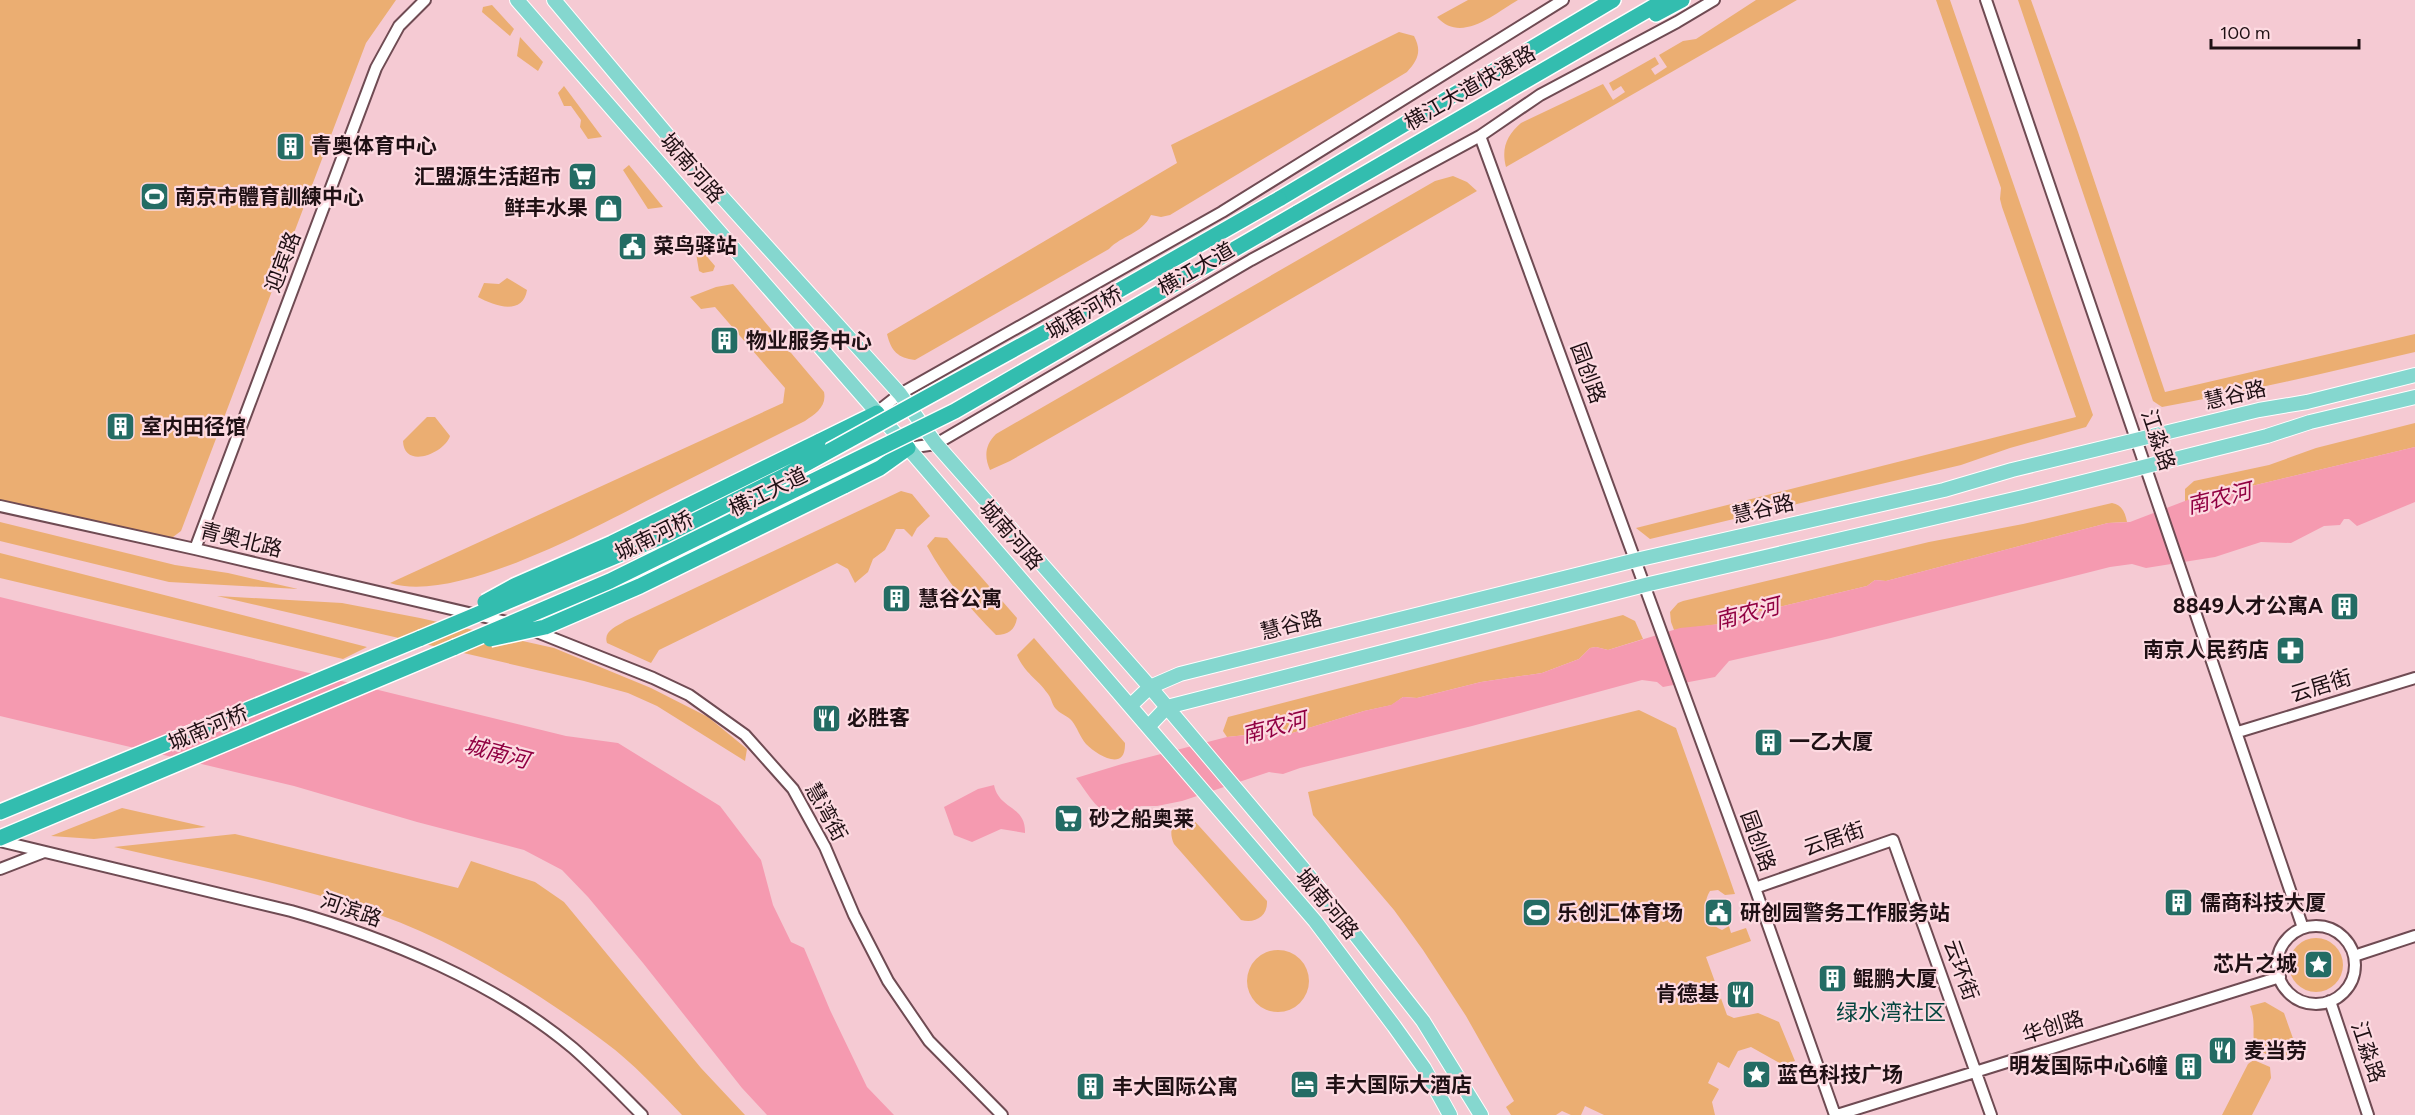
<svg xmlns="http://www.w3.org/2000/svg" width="2415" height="1115" font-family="Figtree,'Noto Sans SC',sans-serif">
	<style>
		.green { fill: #ebae72 }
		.water { fill: #f59ab0 }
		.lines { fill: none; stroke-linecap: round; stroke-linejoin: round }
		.minor-casing { stroke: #6f4b53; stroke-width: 14 }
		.major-casing { stroke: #fff; stroke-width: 16 }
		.highway-casing { stroke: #fff; stroke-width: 18 }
		.minor { stroke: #fff; stroke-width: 10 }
		.major { stroke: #85d7cf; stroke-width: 14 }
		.highway { stroke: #33bdaf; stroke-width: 15 }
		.highway-bridge-casing { stroke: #fff; stroke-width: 18; stroke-linecap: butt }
		.highway-bridge { stroke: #33bdaf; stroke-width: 15 }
		.labels { text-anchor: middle; stroke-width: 4.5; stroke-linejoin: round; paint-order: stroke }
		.street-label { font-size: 21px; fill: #1f1014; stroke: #fddae1 }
		.poi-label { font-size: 21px; font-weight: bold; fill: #1f1014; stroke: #fddae1; text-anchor: start }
		.water-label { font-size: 22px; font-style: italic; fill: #910042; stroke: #fddae1 }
		.neighbourhood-label { font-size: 22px; fill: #03443e; stroke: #fddae1 }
	</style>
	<rect width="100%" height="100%" fill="#f5cad3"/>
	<path class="green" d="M0 0H396L366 43 181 531 169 540 0 501Z
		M1468 0H1518C1494 14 1461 44 1437 17Z
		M1756 0H1797L1506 167C1501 148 1507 135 1521 123L1603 84 1613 100 1625 92 1621 86 1613 91 1609 83 1655 57 1659 64 1651 69 1655 75 1667 67 1659 55 1683 41 1696 39Z
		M1936 0H1950L2093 415 2086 427 2010 448 1961 465 1650 539 1636 528 2076 417 2002 207 2000 199 2001 188Z
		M2018 0H2031L2078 132 2165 392 2415 334V352C2331 372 2247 391 2162 407L2153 401Z
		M492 5 514 29 510 36 482 12 483 7Z
		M1399 32 1414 36C1422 51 1418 60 1407 72L1170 215 1161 217 1151 215C1141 235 1122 235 1109 249L915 360C898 358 891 351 887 334L1177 163 1171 145Z
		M520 37 543 62 538 71 517 56Z
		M564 86 602 137 588 139 580 127 581 120 571 106H564L558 93Z
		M629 165 663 207 648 209 623 170Z
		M1453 176 1467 182 1477 191 1122 397 1010 461 990 470C984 456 985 445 996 434L1435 181Z
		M698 246 715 266 713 271 703 273 699 271 695 247Z
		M507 278 527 290C523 316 494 306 478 297L484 283 499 284Z
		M733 284 824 392C827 407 815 414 805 421 757 445 710 469 662 493 601 524 457 605 390 583L783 403 785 388 715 307 701 309 690 297 716 287Z
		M427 417H435L450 436C445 453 404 470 403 441Z
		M2415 423V447L2231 491 2198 496 2185 502V489L2194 481 2269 465 2316 448Z
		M901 491 912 494 930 516 917 528 912 537 904 529H896L885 550 873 559 868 572 855 583 848 569 837 563 659 650 651 663 607 643C603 631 616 627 625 621Z
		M2112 503C2122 505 2125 512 2127 522L2108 523 1886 581 1875 580 1867 586 1733 618 1720 624 1674 630 1671 622 1670 612 1678 603 1683 601 1929 542 2023 524Z
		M0 522 175 565 228 573 298 589 169 582 0 541Z
		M935 537 947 538 1017 618C1015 630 1008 635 996 635 969 608 945 579 927 546Z
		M0 553 367 647 343 659 0 578Z
		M217 596 342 603 420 618 554 648 651 688 708 717 747 749 745 761 657 706 628 693 584 681Z
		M1623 615 1635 621 1643 639 1608 650 1596 647 1590 648 1579 659 1542 673 1481 682 1417 698 1403 697 1392 705 1364 711 1289 734H1256L1227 737 1223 731 1228 717Z
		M1034 638 1125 743C1126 773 1097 755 1086 744 1080 737 1077 727 1072 721 1068 716 1061 714 1057 710 1052 706 1052 699 1048 694 1037 678 1025 674 1017 655Z
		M1639 710 1676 728 1727 871 1735 894 1725 895 1718 890 1710 891C1701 905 1707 924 1722 930L1729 926 1731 933 1746 928 1751 941 1706 957 1727 1015 1734 1018 1758 1013 1779 1022 1795 1061 1783 1065 1751 1047 1738 1051 1729 1068 1718 1062 1708 1083 1719 1089 1712 1102 1715 1115H1604L1585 1106 1581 1115H1571L1562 1111 1556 1115H1511L1506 1107 1514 1101 1466 1016 1423 950 1394 910 1313 815 1308 792Z
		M122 808 206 827 94 839 51 836Z
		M1180 816H1190L1267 901C1268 917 1254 924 1241 920L1174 844C1169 833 1171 824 1180 816Z
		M235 834 458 888 471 861 535 882 564 902 701 1068 745 1115H682C659 1091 632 1062 606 1043 549 1000 485 960 420 931 324 889 216 871 114 847Z
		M2289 965a27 27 0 1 1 54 0a27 27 0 1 1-54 0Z
		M1247 981a31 31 0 1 1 62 0a31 31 0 1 1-62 0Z
		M2265 1002 2284 1013 2295 1044 2284 1058 2280 1060C2239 1046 2261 1034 2250 1006Z
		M2252 1061H2256L2270 1067 2271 1078 2252 1115H2222L2248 1064Z"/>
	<path class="water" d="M2415 447V502L2357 526 2349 519H2344L2340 525 2324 526 2291 543 2261 542 2215 557 2146 568 2132 564 2110 567 1831 638 1729 661 1715 677 1663 687 1657 682 1642 680 1472 726 1300 768 1283 774 1269 772 1182 801 1157 806H1141L1126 813 1110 816C1093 806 1087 792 1076 778L1122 764 1227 737 1256 734H1289L1364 711 1391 705 1403 697 1417 698 1481 682 1542 673 1579 659 1590 648 1596 647 1608 650 1680 628 1720 624 1733 618 1867 586 1875 580 1886 581 2108 523 2130 522 2198 496 2231 491Z
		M0 597 566 736 618 743 720 806 761 860 773 905 791 942 804 948 830 1010 867 1087 894 1115H767L742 1088 643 963 588 897 562 870 524 850 417 822 294 786 0 716Z
		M994 785C999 810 1026 805 1025 833L1001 829 972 842 954 835 944 807 978 789Z"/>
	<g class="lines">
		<defs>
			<path id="minor" d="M1986 0 2303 928
				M1480 136 1755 888 1835 1115
				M872 416 900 394 1222 212 1563 0
				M0 506 195 549 511 623
				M631 542 770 474
				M195 549 376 68 399 26 425 0
				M525 626 654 570 875 460 908 448 936 444 1251 260 1480 136 1540 95 1677 22 1714 0
				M532 630 653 678 689 695 745 735 793 789 825 847 854 915 888 981 929 1041 1002 1115
				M2238 732 2415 678
				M0 841 291 911C387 938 496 983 573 1048 597 1069 619 1092 642 1115
				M0 869 44 852
				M1755 888 1893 840 1991 1115
				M2277 965a39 39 0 1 1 78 0a39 39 0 1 1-78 0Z
				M2354 956 2415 936
				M2330 1001 2368 1115
				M1837 1115 2280 977"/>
			<path id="major" d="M517 0 908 448 1315 921 1394 1026 1424 1068 1450 1115
				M554 0 685 156 900 394 936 444 1150 687 1306 872 1423 1021 1481 1115
				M1130 706 1150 687 1180 674 1636 560 1944 490 2012 470 2259 410 2307 402 2415 375
				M1148 727 1167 707 1645 585 2023 497 2267 436 2310 422 2415 397"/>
			<path id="highway" d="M1656 14 1682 0
				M1279 199 1613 0
				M1297 213 1665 0
				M818 442 877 413
				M844 486 880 468 908 448
				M0 812 421 638
				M0 838 455 647"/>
		</defs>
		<use href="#minor" class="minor-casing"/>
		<use href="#major" class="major-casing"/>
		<use href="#highway" class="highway-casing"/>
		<use href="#minor" class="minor"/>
		<use href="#major" class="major"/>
		<use href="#highway" class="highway"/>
		<defs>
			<path id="highway-bridge" d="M485 602 516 585 612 543 818 442
				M421 638 666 535 784 476 1060 324 1279 199
				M490 639 545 627 640 586 844 486
				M455 647 610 581 955 411 1297 213"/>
		</defs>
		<use href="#highway-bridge" class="highway-bridge-casing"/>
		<use href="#highway-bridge" class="highway-bridge"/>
	</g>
	<defs>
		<symbol id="building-square" viewBox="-11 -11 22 22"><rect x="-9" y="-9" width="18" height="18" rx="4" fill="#246c64" stroke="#fddae1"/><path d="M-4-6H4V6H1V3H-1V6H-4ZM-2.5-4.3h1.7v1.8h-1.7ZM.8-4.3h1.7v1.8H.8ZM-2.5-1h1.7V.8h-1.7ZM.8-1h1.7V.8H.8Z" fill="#fff"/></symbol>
		<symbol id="supermarket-square" viewBox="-11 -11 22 22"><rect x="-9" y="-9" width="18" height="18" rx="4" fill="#246c64" stroke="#fddae1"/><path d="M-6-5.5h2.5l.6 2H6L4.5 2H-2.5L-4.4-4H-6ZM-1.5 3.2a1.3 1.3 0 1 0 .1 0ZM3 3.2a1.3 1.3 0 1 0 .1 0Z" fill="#fff"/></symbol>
		<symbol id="stadium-square" viewBox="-11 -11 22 22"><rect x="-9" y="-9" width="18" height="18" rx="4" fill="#246c64" stroke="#fddae1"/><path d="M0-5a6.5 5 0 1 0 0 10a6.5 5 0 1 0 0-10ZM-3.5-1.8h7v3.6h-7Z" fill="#fff"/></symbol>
		<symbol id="shop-square" viewBox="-11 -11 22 22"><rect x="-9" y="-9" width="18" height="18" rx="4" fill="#246c64" stroke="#fddae1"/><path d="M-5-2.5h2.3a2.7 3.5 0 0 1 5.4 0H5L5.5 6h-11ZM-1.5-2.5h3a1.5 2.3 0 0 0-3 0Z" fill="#fff"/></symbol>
		<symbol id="civic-square" viewBox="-11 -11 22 22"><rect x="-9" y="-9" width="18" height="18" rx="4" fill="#246c64" stroke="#fddae1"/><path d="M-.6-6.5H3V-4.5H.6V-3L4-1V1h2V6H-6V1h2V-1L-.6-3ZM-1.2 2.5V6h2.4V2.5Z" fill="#fff"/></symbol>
		<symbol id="pharmacy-square" viewBox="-11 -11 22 22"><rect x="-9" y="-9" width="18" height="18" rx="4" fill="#246c64" stroke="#fddae1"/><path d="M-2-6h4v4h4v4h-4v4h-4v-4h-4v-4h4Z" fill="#fff"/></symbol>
		<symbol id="restaurant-square" viewBox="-11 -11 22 22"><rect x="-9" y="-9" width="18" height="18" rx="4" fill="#246c64" stroke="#fddae1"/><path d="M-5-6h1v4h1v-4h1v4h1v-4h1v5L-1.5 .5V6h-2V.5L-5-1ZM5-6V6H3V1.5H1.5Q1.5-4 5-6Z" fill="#fff"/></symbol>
		<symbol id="sight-square" viewBox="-11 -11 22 22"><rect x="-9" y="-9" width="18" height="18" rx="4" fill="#246c64" stroke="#fddae1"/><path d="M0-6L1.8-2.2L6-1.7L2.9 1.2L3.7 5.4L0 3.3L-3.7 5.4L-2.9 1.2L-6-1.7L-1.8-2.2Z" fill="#fff"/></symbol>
		<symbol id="hotel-square" viewBox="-11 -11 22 22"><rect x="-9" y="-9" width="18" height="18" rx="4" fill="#246c64" stroke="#fddae1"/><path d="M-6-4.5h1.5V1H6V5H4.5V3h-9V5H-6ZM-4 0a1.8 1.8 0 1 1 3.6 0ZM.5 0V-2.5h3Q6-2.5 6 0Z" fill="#fff"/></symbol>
	</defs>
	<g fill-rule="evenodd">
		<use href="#building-square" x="274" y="130" width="33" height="33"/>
		<use href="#supermarket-square" x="566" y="160" width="33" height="33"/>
		<use href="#stadium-square" x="138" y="180" width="33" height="33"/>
		<use href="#shop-square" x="592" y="192" width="33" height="33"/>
		<use href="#civic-square" x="616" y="230" width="33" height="33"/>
		<use href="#building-square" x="708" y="324" width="33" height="33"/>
		<use href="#building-square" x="104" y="410" width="33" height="33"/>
		<use href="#building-square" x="880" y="582" width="33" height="33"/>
		<use href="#building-square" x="2328" y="590" width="33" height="33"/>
		<use href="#pharmacy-square" x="2274" y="634" width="33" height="33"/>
		<use href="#restaurant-square" x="810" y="702" width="33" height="33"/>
		<use href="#building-square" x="1752" y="726" width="33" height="33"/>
		<use href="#supermarket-square" x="1052" y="802" width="33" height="33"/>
		<use href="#building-square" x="2162" y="886" width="33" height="33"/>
		<use href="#stadium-square" x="1520" y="896" width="33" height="33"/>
		<use href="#civic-square" x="1702" y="896" width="33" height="33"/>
		<use href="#sight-square" x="2302" y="948" width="33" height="33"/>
		<use href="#building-square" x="1816" y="962" width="33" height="33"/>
		<use href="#restaurant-square" x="1724" y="978" width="33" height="33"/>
		<use href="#restaurant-square" x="2206" y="1034" width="33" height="33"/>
		<use href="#building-square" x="2172" y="1050" width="33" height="33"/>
		<use href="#sight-square" x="1740" y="1058" width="33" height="33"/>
		<use href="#hotel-square" x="1288" y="1068" width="33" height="33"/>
		<use href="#building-square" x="1074" y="1070" width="33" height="33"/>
	</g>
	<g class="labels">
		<g class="street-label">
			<text transform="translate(1470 88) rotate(-30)" y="7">横江大道快速路</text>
			<text transform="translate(692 168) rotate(49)" y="7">城南河路</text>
			<text transform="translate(283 262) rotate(-69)" y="7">迎宾路</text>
			<text transform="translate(1196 269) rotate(-30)" y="7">横江大道</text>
			<text transform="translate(1084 313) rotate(-30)" y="7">城南河桥</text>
			<text transform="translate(1588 373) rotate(70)" y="7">园创路</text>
			<text transform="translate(2235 395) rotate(-13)" y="7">慧谷路</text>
			<text transform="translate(2158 440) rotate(71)" y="7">江淼路</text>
			<text transform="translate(768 492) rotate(-26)" y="7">横江大道</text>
			<text transform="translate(1763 509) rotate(-13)" y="7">慧谷路</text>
			<text transform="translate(1011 535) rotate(49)" y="7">城南河路</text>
			<text transform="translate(654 536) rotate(-26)" y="7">城南河桥</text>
			<text transform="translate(241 540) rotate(14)" y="7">青奥北路</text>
			<text transform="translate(1291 625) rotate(-14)" y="7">慧谷路</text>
			<text transform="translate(2321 686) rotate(-17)" y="7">云居街</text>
			<text transform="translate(208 728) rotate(-23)" y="7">城南河桥</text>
			<text transform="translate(826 812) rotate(61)" y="7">慧湾街</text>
			<text transform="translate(1834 839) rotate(-19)" y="7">云居街</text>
			<text transform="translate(1758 841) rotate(70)" y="7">园创路</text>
			<text transform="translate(1327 904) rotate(50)" y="7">城南河路</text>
			<text transform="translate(351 910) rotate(19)" y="7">河滨路</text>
			<text transform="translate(1961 970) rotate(70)" y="7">云环街</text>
			<text transform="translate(2053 1027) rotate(-17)" y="7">华创路</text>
			<text transform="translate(2368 1052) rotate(71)" y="7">江淼路</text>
		</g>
		<g class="poi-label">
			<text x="311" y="153">青奥体育中心</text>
			<text x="561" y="184" text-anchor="end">汇盟源生活超市</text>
			<text x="175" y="204">南京市體育訓練中心</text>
			<text x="588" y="215" text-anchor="end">鲜丰水果</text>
			<text x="653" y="253">菜鸟驿站</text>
			<text x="746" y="348">物业服务中心</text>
			<text x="141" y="434">室内田径馆</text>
			<text x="918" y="606">慧谷公寓</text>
			<text x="2323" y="613" text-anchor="end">8849人才公寓A</text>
			<text x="2269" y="657" text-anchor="end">南京人民药店</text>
			<text x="847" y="725">必胜客</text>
			<text x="1789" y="749">一乙大厦</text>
			<text x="1089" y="826">砂之船奥莱</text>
			<text x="2200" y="910">儒商科技大厦</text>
			<text x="1557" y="920">乐创汇体育场</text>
			<text x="1740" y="920">研创园警务工作服务站</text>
			<text x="2297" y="971" text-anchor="end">芯片之城</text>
			<text x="1853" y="986">鲲鹏大厦</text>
			<text x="1719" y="1001" text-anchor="end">肯德基</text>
			<text x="2244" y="1058">麦当劳</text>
			<text x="2168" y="1073" text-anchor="end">明发国际中心6幢</text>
			<text x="1777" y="1082">蓝色科技广场</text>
			<text x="1325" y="1092">丰大国际大酒店</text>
			<text x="1112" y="1094">丰大国际公寓</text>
		</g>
		<g class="water-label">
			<text transform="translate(2219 498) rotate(-14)" y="8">南农河</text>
			<text transform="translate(1747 613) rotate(-14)" y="8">南农河</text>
			<text transform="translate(1274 727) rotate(-14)" y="8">南农河</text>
			<text transform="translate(497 752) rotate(15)" y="8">城南河</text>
		</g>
		<g class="neighbourhood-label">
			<text x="1891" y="1020">绿水湾社区</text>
		</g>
	</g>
	<path d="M2211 39v9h148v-9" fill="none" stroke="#1f1014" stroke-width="3"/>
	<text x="2220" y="39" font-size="18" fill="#1f1014" stroke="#fddae1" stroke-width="4.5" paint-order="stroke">100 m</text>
</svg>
